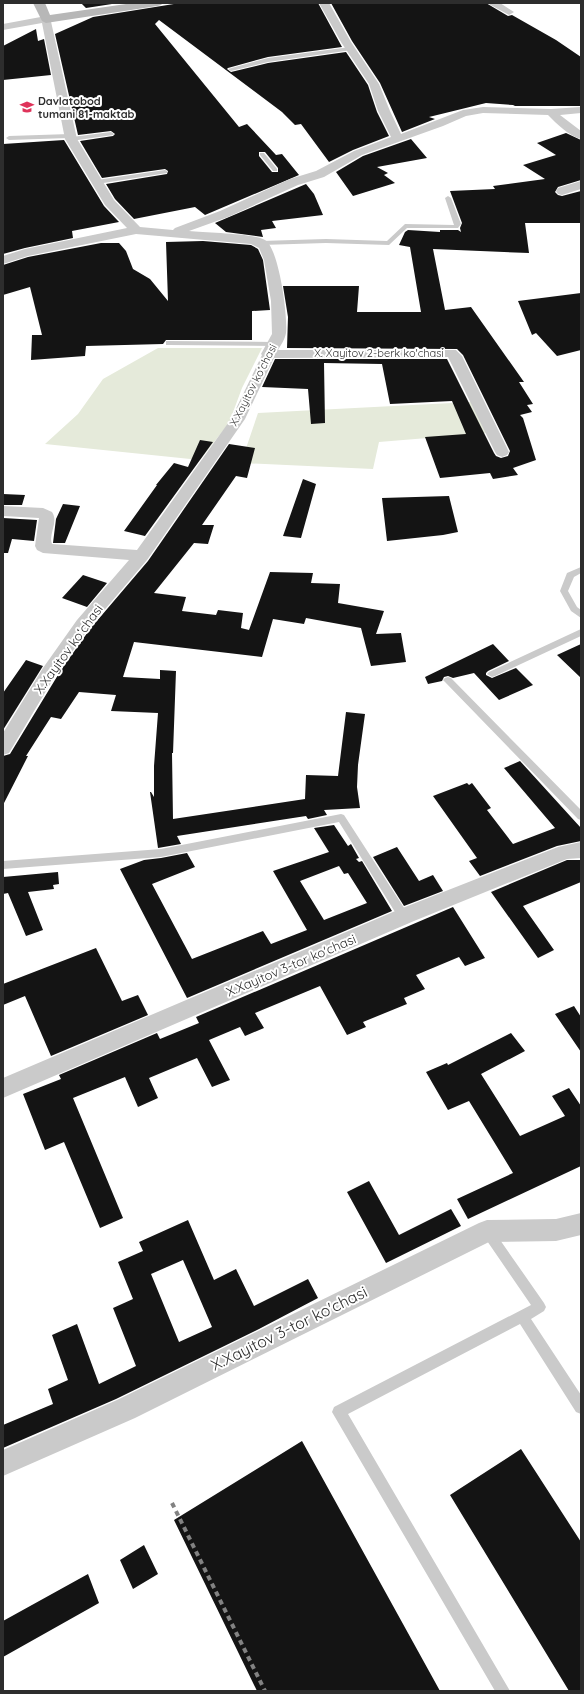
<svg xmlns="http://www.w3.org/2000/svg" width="584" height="1694" font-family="Quicksand,sans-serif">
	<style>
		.green { fill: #e5eada }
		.building { fill: #141414; fill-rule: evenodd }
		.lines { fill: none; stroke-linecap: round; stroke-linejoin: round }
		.lane { fill: #cacaca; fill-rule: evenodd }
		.street { fill: #cacaca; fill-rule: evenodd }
		.secondary { fill: #b7b7b7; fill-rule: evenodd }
		.rail { stroke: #828282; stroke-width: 4; stroke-dasharray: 5 4; stroke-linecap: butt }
		.labels { text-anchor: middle; stroke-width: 4; stroke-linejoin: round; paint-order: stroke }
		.far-poi-label { font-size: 11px; font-weight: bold; fill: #2d2d2d; stroke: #fff; text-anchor: start }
		.far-street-label { font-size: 11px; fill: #2d2d2d; stroke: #fff }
		.street-label { font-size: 13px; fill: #2d2d2d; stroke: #fff }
		.near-street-label { font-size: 16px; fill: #2d2d2d; stroke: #fff }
	</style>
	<rect width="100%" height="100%" fill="#fff"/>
	<path class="green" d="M158 348H262L242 388 229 423 200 460 45 444 78 414 103 379Z
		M471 402 488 433 379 442 373 469 241 463 258 413Z"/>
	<path class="building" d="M81 3H111L112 4 86 8Z
		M180 3H318L342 47 268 57 228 68 227 69 231 72 268 63 346 52 368 85 377 112 389 136 353 150 329 162 301 124 295 125 282 112 159 20 155 24 239 127 247 124 276 155 282 154 299 175 205 215 195 207 134 219 115 199 106 184 167 174 168 171 165 169 102 178 80 141 113 136 115 134 111 131 78 135 55 34 93 17ZM259 152H265L278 168V172H272L259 156Z
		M331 3H486L508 16 512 15 556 40 581 57V106H515L513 105 486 103 429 117 435 119 402 132 380 83 352 41Z
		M36 29 38 41 44 39 51 75 3 80V46Z
		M566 133 581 140V180L558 187 555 192 558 195 562 196 581 191V223H525L529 253 433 249 445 310 471 307 524 382H519L533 404 527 405 532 412 520 415 523 418 536 460 513 468 518 475 493 479 490 473 440 478 425 437 466 434 452 401 390 404 382 364 324 363 325 423 311 424 308 389 262 387 275 359H447L494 453 496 456 501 458 508 456 510 451 463 355 457 349 287 348 288 317 283 286H359L357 312H421L410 247 399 245 405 232 408 230 440 232V230H458L461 232 460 228 462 223 450 191 495 189 493 186 545 179 523 165 556 155 537 143Z
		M411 139 427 158 377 167 388 173 384 175 395 183 353 196 336 172 363 156Z
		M64 140 104 206 119 222 72 231 73 238 25 248 3 254V144Z
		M306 184 314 194 323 215 272 221 276 228 261 230 263 237 226 232 215 223Z
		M203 241 251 245 258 249 263 260 270 310 252 311V340H166L163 344 86 346 85 356 31 360 32 335H42L30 287 3 295V265L28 257 101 243H119L126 251 133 269 150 279 168 301 166 242Z
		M581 293V350L557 356 536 333 532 335 518 301Z
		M200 440 213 442 145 536 124 531 157 485H156L174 463 188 467Z
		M229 444 255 448 247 478 236 476 202 525H214L208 544 194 543 154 593 186 597 182 611 216 615 218 610 243 613 241 628 249 630 270 572 313 573 311 583 340 584 338 603 384 611 376 634 401 633 406 662 371 666 361 628 306 618 304 624 273 619 262 657 134 642 123 677 160 679V670L176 671 173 753H172L173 819 305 799 306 775 338 776 346 712 365 714 358 765 357 787 360 808 324 810 327 815 308 819 306 816 177 836 181 844 158 848 150 792H151L154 797V766L158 713 111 711 116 695 79 692 61 719 51 717 26 756H28L3 805V756L10 754 61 670 90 629 148 561Z
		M303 479 316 484 301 538 283 536Z
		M3 494 25 495 22 505H3Z
		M449 496 458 532 443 535 387 541 382 498Z
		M63 504 80 506 65 543H53L56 519Z
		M3 518 37 520 34 541 12 539 8 553H3Z
		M83 575 107 583 87 607 62 598Z
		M493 644 509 661 488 671 486 673V675L492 678 516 668 533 685 499 700 474 673 453 678 448 676 444 677 442 681 428 684 425 677Z
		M581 644V678L557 655Z
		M26 660 43 666 3 730V693Z
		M520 761 581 828V841L557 846 480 876 469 861 477 858 433 796 467 783 469 785 472 783 491 808 487 810 513 844 555 828 504 768Z
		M334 825 348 846 351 844 359 858 356 859 359 862 362 861 392 911 187 998 120 869 144 860 161 858 187 853 195 867 152 884 192 959 263 931 271 944 307 930 273 871 329 852 314 828ZM339 866 344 874 348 873 367 903 324 920 300 881Z
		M397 847 419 881 433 875 443 891 404 906 373 857Z
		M567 860H581V882L523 906 554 950 538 958 491 892Z
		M58 872 59 884 53 885 54 889 28 892 43 930 26 936 8 893 3 894V877Z
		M453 907 485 958 465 966 459 957 416 975 425 989 404 998 407 1004 363 1022 366 1027 347 1035 320 986 255 1013 264 1028 245 1036 240 1027 209 1040 230 1080 212 1087 197 1058 149 1078 158 1098 138 1107 125 1077 73 1098 123 1218 100 1228 64 1142 45 1150 23 1094 61 1079 59 1075 157 1033 160 1039 199 1023 196 1017Z
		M96 948 122 1001 138 995 148 1015 51 1056 25 996 3 1005V984Z
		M574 1006 581 1017V1052L555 1014Z
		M511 1033 525 1051 481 1074 520 1136 565 1116 552 1096 569 1088 581 1106V1166L468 1219 457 1199 513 1173 469 1101 448 1110 426 1072 447 1063 448 1065Z
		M369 1181 399 1235 451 1209 461 1226 386 1263 347 1192Z
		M188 1220 214 1280 236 1269 254 1306 308 1279 318 1298 259 1329 116 1399 3 1448V1425L53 1404 48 1389 68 1380 52 1335 77 1324 99 1384 136 1366 113 1308 133 1299 118 1262 143 1251 139 1242ZM183 1260 212 1327 179 1342 151 1274Z
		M302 1441 440 1691H257L174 1520Z
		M521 1449 581 1542V1691H569L450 1495Z
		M144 1545 158 1574 133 1589 120 1560Z
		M88 1574 99 1603 3 1657V1621Z"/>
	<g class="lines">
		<path class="lane" d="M350 47 353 49 352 50 268 62 231 71 228 69 268 58Z
			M111 132 114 134 113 135 71 141 69 140V138L9 140 6 138 9 136 70 134 72 135V137Z
			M260 153H264L277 169V171H273L260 155Z
			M165 170 167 171V173L97 184 94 182 97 180Z
			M448 196 451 198 461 224 458 228H407L389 245 326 243 261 245 258 243 261 241 326 239 387 241 405 224 454 225 445 198Z
			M166 341 275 342 279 344 275 346 169 345H166Z
			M581 567V573L574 577 568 591 577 607 581 610V618L571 611 560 591 567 573Z
			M581 629V636L495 676 492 677 487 674 489 672Z
			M448 677 451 678 581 810V820L578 819 445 682 443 680 445 678Z
			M341 814 344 815 408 914 409 917 408 920 404 921 400 920 339 822 161 857 3 869V861L161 849Z
			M487 1225 491 1227 544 1303 546 1307 544 1311 531 1319 581 1395V1414L576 1412 520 1324 348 1414 510 1691H495L332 1412 334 1407 531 1305 483 1235 481 1231 483 1227Z"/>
		<path class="street" d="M319 3H329L351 42 379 84 390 111 401 134 463 110 483 107 551 109 581 107V113L560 115 581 131V139C569 136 557 124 548 115L483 113 466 116 443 126 362 155 324 177 298 185 228 217 189 231C206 233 252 233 265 240 279 248 288 317 286 333 285 339 281 345 278 350H456L462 356 509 452 507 455 502 457 497 455 495 452 448 357 274 358 245 419 147 560 89 628 55 676 9 753 3 755V733L43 668 77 620 129 560 43 553 37 550 35 546 39 518 3 516V506L43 508 52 512C59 522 48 534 52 544L137 550 231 419 262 355 261 354 272 334 271 301 264 260 259 248 251 244 136 234 28 256 3 264V256L25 249 127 228 105 205 65 139 42 23 3 30V24L46 16 50 17 77 139 114 200 140 227 173 230 175 228 220 211 290 179 316 171 354 151 391 137 378 111 369 84 341 42Z
			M487 3H500L514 12 509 15Z
			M581 181V189L562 195 558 194 556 191 558 188Z
			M581 842V858L567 859 414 921 3 1098V1078L400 909 558 847Z
			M581 1213V1235L556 1241 489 1242 135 1418 3 1476V1450L117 1400 479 1223 487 1220 556 1219Z"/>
		<path class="secondary" d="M33 3H45L50 15 133 3H163L161 5 157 6 46 23 42 21Z"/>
		<path class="rail" d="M172 1503 265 1691"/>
	</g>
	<defs>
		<symbol id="school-bare" viewBox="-9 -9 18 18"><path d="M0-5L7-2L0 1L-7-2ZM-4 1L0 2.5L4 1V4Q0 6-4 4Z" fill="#df335a" stroke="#fff" stroke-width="2.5" paint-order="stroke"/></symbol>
	</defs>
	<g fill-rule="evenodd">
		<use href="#school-bare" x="17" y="97" width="20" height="20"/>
	</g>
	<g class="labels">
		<g class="far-poi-label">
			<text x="38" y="105">Davlatobod<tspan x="38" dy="13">tumani 81-maktab</tspan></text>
		</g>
		<g class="far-street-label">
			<text x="379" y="357">X. Xayitov 2-berk koʼchasi</text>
			<text transform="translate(253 385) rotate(-63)" y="4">X.Xayitov koʻchasi</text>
		</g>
		<g class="street-label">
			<text transform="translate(68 649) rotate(-54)" y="5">X.Xayitov koʻchasi</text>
			<text transform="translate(291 965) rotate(-23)" y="5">X.Xayitov 3-tor koʼchasi</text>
		</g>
		<g class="near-street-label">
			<text transform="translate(289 1328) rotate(-26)" y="6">X.Xayitov 3-tor koʼchasi</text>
		</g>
	</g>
	<rect width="584" height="1694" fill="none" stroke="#2d2d2d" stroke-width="8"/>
</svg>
